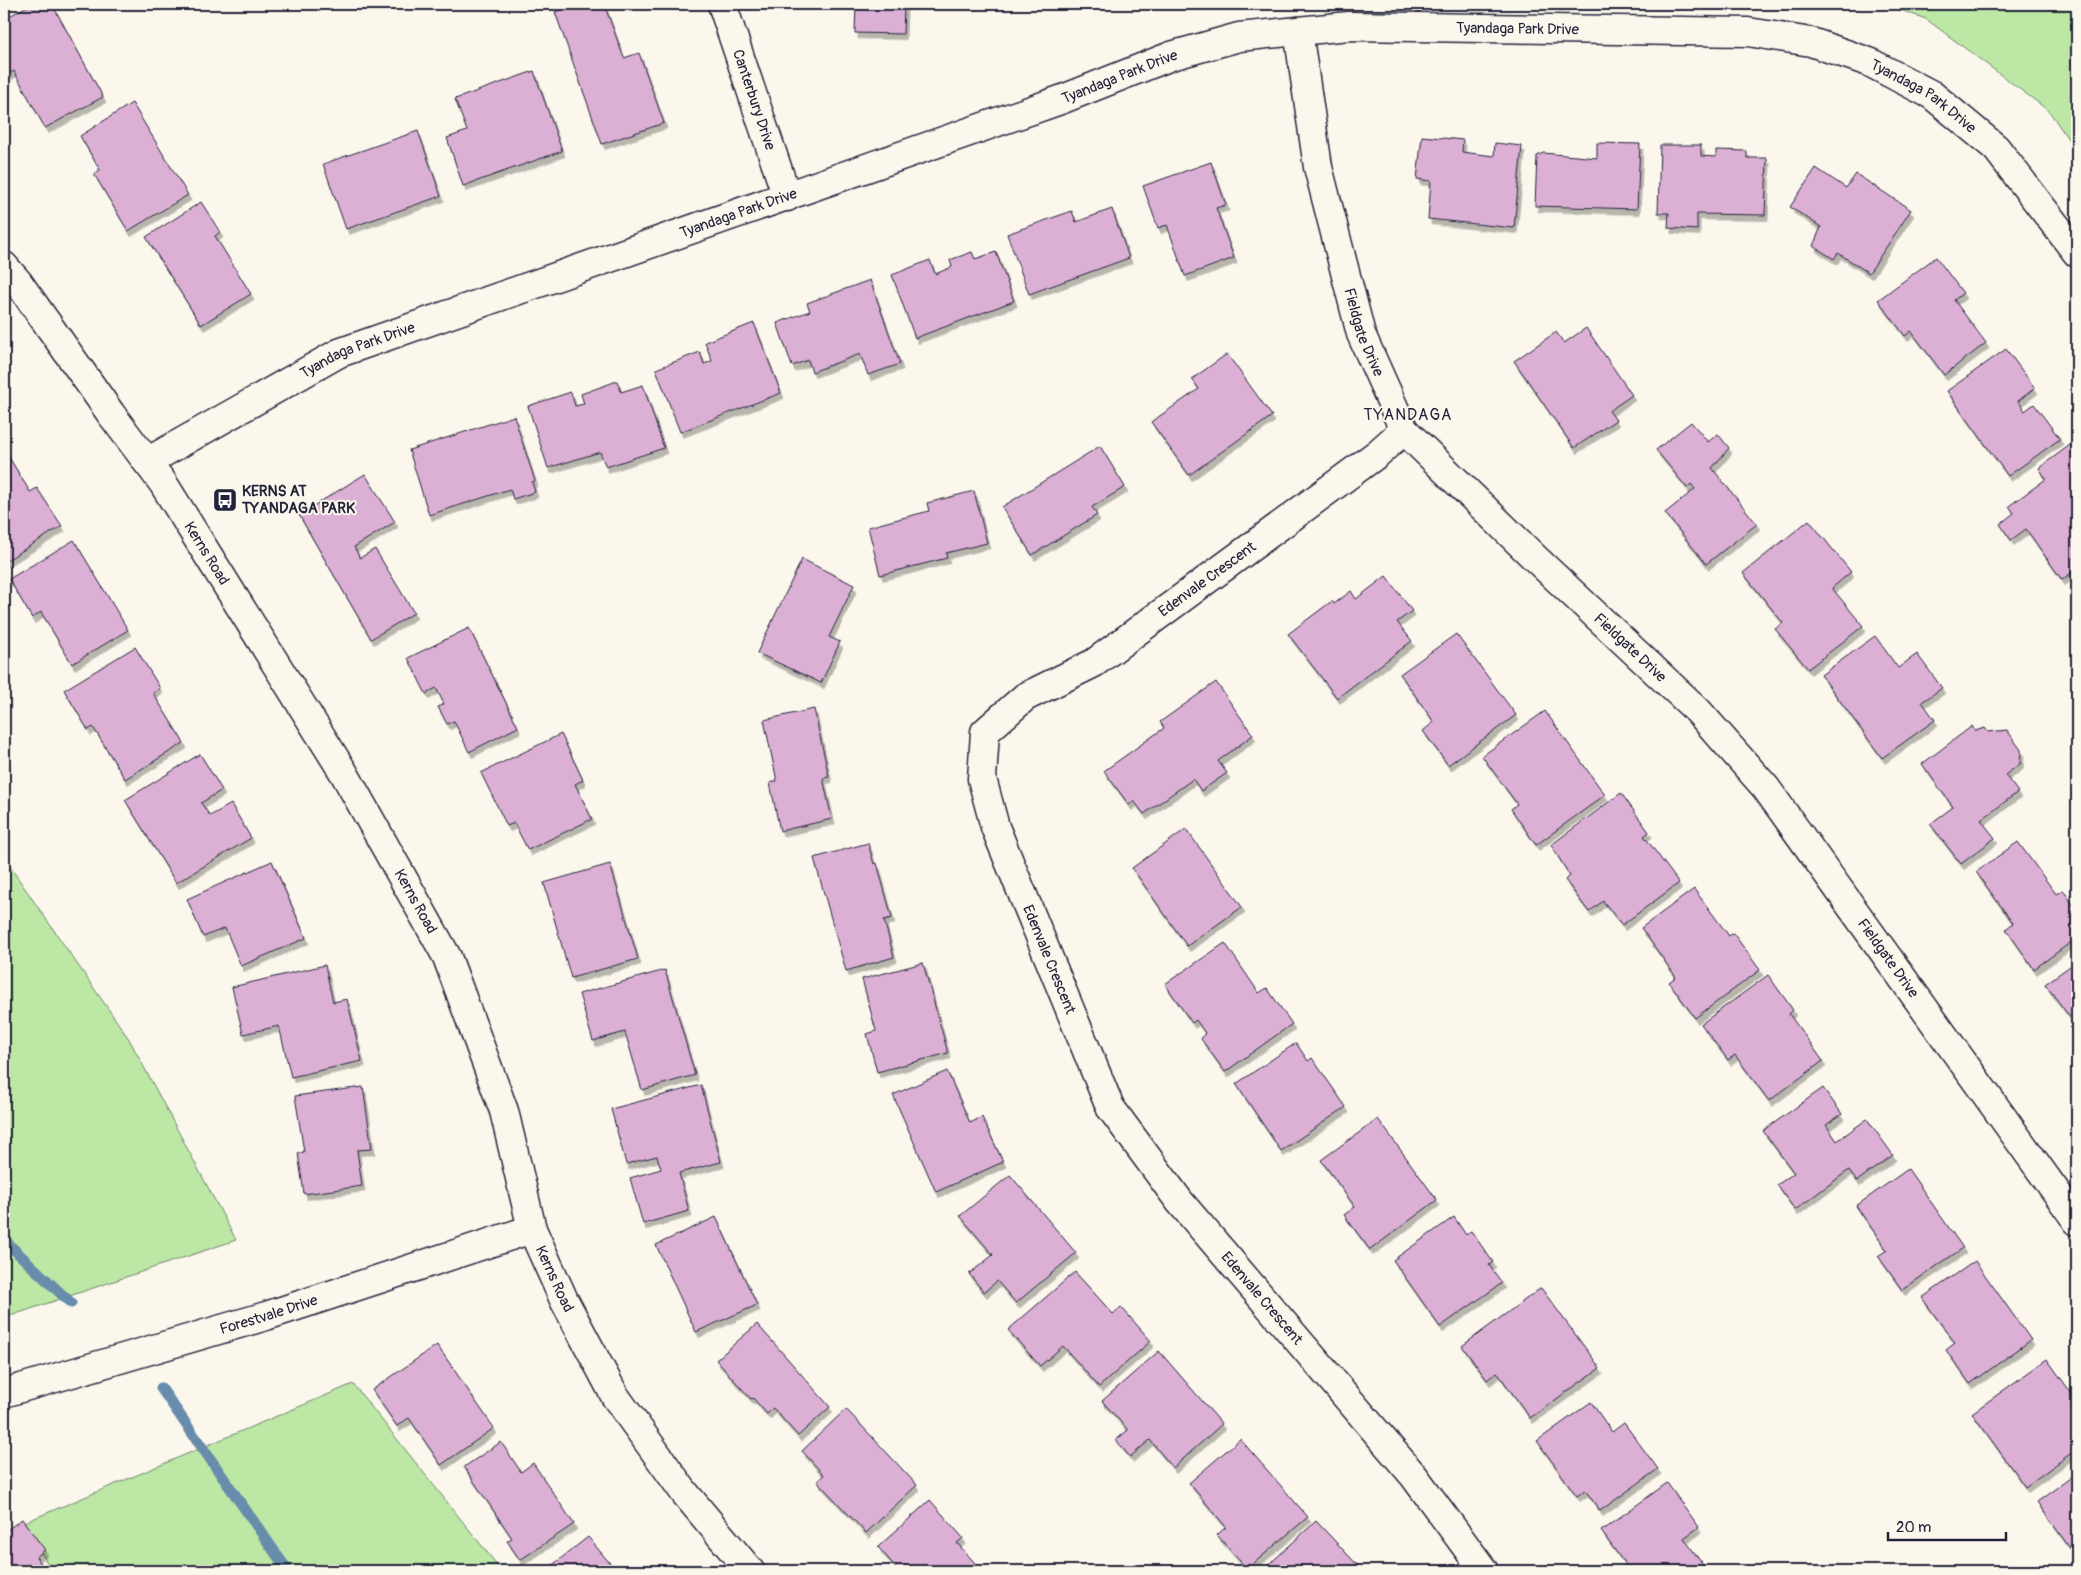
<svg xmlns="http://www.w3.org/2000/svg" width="2081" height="1575" font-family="Pangolin,sans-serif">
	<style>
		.green { fill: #bce7a4; stroke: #6f8470 }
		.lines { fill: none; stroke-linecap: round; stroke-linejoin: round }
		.stream { stroke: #688cac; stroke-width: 11 }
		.building { fill: #dcb0d5; stroke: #22223b; filter: url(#shadow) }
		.street-casing { stroke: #22223b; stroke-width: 31 }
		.secondary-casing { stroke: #22223b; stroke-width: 31 }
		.street { stroke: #fbf7ec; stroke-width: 28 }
		.secondary { stroke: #fbf7ec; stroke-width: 28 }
		.labels { text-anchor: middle; stroke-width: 4; stroke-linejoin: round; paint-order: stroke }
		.street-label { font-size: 15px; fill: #22223b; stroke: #fbf7ec }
		.poi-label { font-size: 15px; font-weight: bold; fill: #22223b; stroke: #fbf7ec; text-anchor: start }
		.neighbourhood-label { font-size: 16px; letter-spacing: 1px; fill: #22223b; stroke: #fbf7ec }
	</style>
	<defs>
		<filter id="shadow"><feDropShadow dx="3" dy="5.5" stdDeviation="0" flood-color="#0004"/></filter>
	</defs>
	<rect width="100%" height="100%" fill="#fbf7ec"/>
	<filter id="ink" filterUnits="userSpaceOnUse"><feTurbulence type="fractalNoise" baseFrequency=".02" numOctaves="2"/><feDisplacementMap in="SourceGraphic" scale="10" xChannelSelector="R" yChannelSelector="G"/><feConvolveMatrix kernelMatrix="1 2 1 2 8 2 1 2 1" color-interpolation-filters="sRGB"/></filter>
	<g filter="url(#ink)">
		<path class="green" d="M1883 4H2077V152L2049 111 1926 19Z
			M4 858 129 1039 236 1240 4 1318Z
			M353 1384 502 1571H52L23 1523Z"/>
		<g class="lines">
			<path class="stream" d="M4 1240 71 1303
				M161 1388 288 1571"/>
		</g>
		<path class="building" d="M31 4H52L103 97 45 128 14 71 9 74 4 65V19Z
			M577 4H604L624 58 639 53 664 123 602 144 555 12Z
			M856 4H977H904L903 34 855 33Z
			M534 71 562 151 463 186 447 138 467 131 455 99Z
			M132 103 188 195 128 231 94 174 100 170 80 136Z
			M418 131 441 196 346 229 323 164Z
			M1422 136 1463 140 1462 152 1494 156 1495 143 1522 146 1514 228 1428 219 1431 181 1417 179Z
			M1597 143 1640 144 1637 209 1535 206 1537 156 1543 153 1597 158Z
			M1660 145H1701V156L1716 157V150L1747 151V158H1767L1765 215 1697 214V230L1668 228 1669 213H1658Z
			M1211 162 1226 205 1216 208 1234 258 1185 276 1167 225 1158 228 1143 186Z
			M1816 168 1846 188 1856 174 1911 210 1869 273 1838 253 1834 259 1813 246 1821 227 1790 207Z
			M201 202 220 232 215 236 251 294 201 325 146 237Z
			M1112 209 1129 258 1029 294 1007 234 1072 211 1076 222Z
			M972 252 975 259 996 252 1014 301 915 338 892 275 930 260 935 274 952 267 950 260Z
			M1936 257 1963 293 1954 300 1986 343 1944 375 1911 331 1905 336 1878 300Z
			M870 280 900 364 868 375 860 354 812 372 808 360 792 366 777 323 810 311 807 303Z
			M754 323 781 393 680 432 656 369 700 352 704 364 712 361 705 342Z
			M1586 328 1632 395 1609 411 1616 420 1574 448 1514 361 1556 332 1564 343Z
			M2006 349 2035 388 2018 401 2025 411 2034 404 2060 439 2008 476 1947 391Z
			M1227 354 1272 416 1189 475 1151 422 1199 389 1192 379Z
			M617 381 621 392 643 385 664 448 606 467 600 452 548 468 528 406 571 392 575 406 584 404 581 394Z
			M514 416 535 481 532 482 535 492 513 499 510 489 429 515 409 450Z
			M1691 422 1708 442 1718 434 1729 448 1712 468 1757 524 1706 564 1665 513 1695 489 1691 484 1687 488 1656 450Z
			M2074 442 2077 447V569L2062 580 2026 529 2011 540 2000 524 2014 513 2009 506 2046 479 2039 468Z
			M1100 446 1125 487 1092 507 1097 515 1032 555 1002 507Z
			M4 449 30 492 37 488 62 526 4 562Z
			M365 474 395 522 354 547 360 558 375 549 414 613 371 639 299 515Z
			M974 491 987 543 946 553 947 558 880 575 868 527 929 511 927 503Z
			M1809 520 1851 572 1832 588 1863 626 1808 669 1775 629 1783 623 1743 573Z
			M74 540 128 630 72 664 41 612 32 618 9 579Z
			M802 559 854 585 829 637 840 642 821 683 757 653Z
			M1386 576 1412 611 1397 622 1412 641 1337 698 1288 634 1332 601 1334 604 1351 591 1356 599Z
			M469 628 518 727 469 752 454 721 447 724 438 707 444 704 436 688 426 694 408 658Z
			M1456 634 1516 715 1448 765 1423 731 1434 722 1400 674Z
			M1875 636 1898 668 1917 654 1942 688 1922 702 1935 720 1882 758 1821 675Z
			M135 647 160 688 153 693 184 743 125 779 93 727 88 730 64 690Z
			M1216 682 1253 735 1218 761 1227 773 1201 791 1193 779 1144 814 1134 801 1129 805 1104 771 1164 728 1160 722Z
			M814 709 829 777 823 778 832 819 780 831 770 783 777 781 764 720Z
			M1545 711 1605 795 1536 845 1511 809 1517 804 1482 756Z
			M1972 726 1975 731 1985 728 1988 732 2007 730 2021 750 2020 764 2005 775 2018 792 1981 820 1995 838 1961 864 1930 824 1953 807 1922 764Z
			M561 734 583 780 575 784 592 819 528 850 514 823 507 826 481 773Z
			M200 754 222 790 201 803 210 816 231 804 251 838 176 883 125 800Z
			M1621 793 1649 832 1644 836 1679 883 1622 925 1603 901 1589 912 1565 880 1570 876 1551 845Z
			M1186 829 1242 907 1187 946 1132 868Z
			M2018 842 2056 894 2063 890 2077 910V938L2034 969 2006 929 2013 923 1976 872Z
			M868 843 874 864 877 863 892 918 884 920 894 957 846 971 814 858Z
			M272 861 306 938 241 966 225 928 203 937 187 899Z
			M610 864 638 959 571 978 544 883Z
			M1694 889 1729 936 1733 933 1760 970 1695 1018 1669 982 1676 977 1641 928Z
			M1225 943 1259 993 1267 988 1292 1024 1225 1072 1201 1039 1205 1033 1196 1020 1192 1023 1165 984Z
			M2077 961V1016L2072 1020 2045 984Z
			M923 963 948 1053 877 1072 867 1034 876 1031 862 979Z
			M325 965 333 1002 347 999 362 1061 291 1077 279 1026 243 1034 232 987Z
			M665 970 695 1075 642 1090 625 1032 593 1041 579 994Z
			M1768 975 1793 1010 1789 1014 1823 1061 1769 1101 1735 1055 1728 1060 1701 1024Z
			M1296 1043 1308 1061 1312 1058 1346 1107 1281 1151 1236 1084Z
			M947 1071 970 1123 982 1117 1003 1162 936 1192 893 1095Z
			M701 1085 721 1162 679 1173 689 1211 643 1224 630 1178 661 1169 657 1156 626 1164 611 1109Z
			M363 1087 372 1149 357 1150 362 1186 304 1194 298 1153 304 1152 295 1096Z
			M1823 1088 1842 1114 1826 1125 1837 1141 1867 1119 1893 1155 1857 1181 1849 1170 1795 1210 1777 1185 1794 1173 1763 1131Z
			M1378 1119 1437 1200 1370 1250 1344 1215 1355 1207 1321 1160Z
			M1908 1169 1963 1248 1902 1290 1878 1256 1887 1250 1856 1206Z
			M1010 1175 1076 1253 1016 1303 997 1281 984 1292 969 1274 993 1255 960 1216Z
			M716 1217 757 1305 696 1332 656 1245Z
			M1454 1217 1466 1235 1471 1231 1493 1262 1489 1265 1502 1283 1440 1327 1393 1260Z
			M1975 1261 2031 1340 1970 1384 1946 1350 1955 1343 1922 1298Z
			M1075 1272 1113 1314 1121 1307 1151 1341 1099 1387 1063 1346 1040 1366 1008 1330Z
			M1541 1288 1600 1368 1530 1418 1497 1372 1487 1380 1462 1346Z
			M757 1324 830 1407 798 1436 773 1408 767 1414 753 1398 751 1399 716 1360Z
			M437 1345 494 1428 441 1465 409 1418 397 1426 372 1390Z
			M1159 1351 1222 1424 1173 1468 1150 1440 1130 1457 1116 1440 1128 1430 1102 1401Z
			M2047 1359 2077 1401V1412L2074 1414 2077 1418V1449L2025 1487 1972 1413Z
			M1591 1402 1612 1432 1624 1423 1658 1469 1600 1511 1585 1490 1577 1496 1537 1441Z
			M846 1409 917 1485 866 1533 817 1481 824 1475 802 1451Z
			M1240 1439 1308 1517 1247 1569 1217 1535 1226 1527 1189 1483Z
			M501 1442 521 1472 533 1463 574 1524 520 1560 507 1541 512 1538 464 1467Z
			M2077 1473V1558L2037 1502Z
			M1667 1483 1699 1527 1684 1538 1705 1568 1701 1571H1630L1601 1531Z
			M930 1500 963 1538 957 1543 982 1571H899L878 1547Z
			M22 1519 45 1550 36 1557 47 1571H4V1532Z
			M1316 1521 1363 1571H1262Z
			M588 1537 613 1567 616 1565 621 1571H545Z"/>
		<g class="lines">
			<defs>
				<g id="street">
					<path id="s1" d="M722 4 787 197"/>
					<path id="s2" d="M1298 31 1318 167 1361 334 1404 430 1536 559 1698 711 1766 788 2077 1221"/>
					<path id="s3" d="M1404 430 1377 454 1094 663 1025 697 985 732 982 779 995 827 1110 1107 1180 1202 1414 1476 1484 1571"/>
					<path id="s4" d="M147 462 339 353 1063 99 1171 56 1239 37 1298 31 1349 26 1748 32 1811 42 1869 62 1932 95 1996 148 2077 253"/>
					<path id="s5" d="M4 1393 266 1316 532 1229"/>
				</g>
				<g id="secondary">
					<path id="s6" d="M4 266 18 282 111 414 163 483 344 773 447 957 504 1111 532 1229 564 1300 615 1396 684 1492 750 1571"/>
				</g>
			</defs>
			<use href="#street" class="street-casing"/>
			<use href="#secondary" class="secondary-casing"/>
			<use href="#street" class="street"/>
			<use href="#secondary" class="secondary"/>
		</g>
	</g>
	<defs>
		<symbol id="bus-square" viewBox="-11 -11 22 22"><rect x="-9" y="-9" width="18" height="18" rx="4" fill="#22223b" stroke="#fbf7ec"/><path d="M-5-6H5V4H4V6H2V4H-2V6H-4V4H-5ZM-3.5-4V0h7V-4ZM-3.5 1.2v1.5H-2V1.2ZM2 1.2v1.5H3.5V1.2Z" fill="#fff"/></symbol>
	</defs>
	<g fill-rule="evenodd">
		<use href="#bus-square" x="211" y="486" width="28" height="28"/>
	</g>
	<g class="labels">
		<g class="street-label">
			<text dy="5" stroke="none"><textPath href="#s4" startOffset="1454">Tyandaga Park Drive</textPath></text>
			<text dy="5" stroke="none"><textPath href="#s4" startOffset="1049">Tyandaga Park Drive</textPath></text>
			<text dy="5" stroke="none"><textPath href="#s4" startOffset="1874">Tyandaga Park Drive</textPath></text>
			<text dy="5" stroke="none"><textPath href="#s1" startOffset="101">Canterbury Drive</textPath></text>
			<text dy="5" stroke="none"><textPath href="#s4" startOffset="644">Tyandaga Park Drive</textPath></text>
			<text dy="5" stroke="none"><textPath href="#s2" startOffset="309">Fieldgate Drive</textPath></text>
			<text dy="5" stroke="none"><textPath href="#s4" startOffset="239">Tyandaga Park Drive</textPath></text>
			<text dy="5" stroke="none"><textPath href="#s6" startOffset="352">Kerns Road</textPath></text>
			<text transform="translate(1207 579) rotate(-36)" y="5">Edenvale Crescent</text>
			<text dy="5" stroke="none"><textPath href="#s2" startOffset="729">Fieldgate Drive</textPath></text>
			<text dy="5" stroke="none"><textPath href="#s6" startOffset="758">Kerns Road</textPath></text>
			<text dy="5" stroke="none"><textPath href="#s3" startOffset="758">Edenvale Crescent</textPath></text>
			<text dy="5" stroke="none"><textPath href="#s2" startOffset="1134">Fieldgate Drive</textPath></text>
			<text dy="5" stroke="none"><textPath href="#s6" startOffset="1162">Kerns Road</textPath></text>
			<text dy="5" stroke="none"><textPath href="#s3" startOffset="1162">Edenvale Crescent</textPath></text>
			<text dy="5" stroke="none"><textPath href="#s5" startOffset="276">Forestvale Drive</textPath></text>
		</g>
		<g class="poi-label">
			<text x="242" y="496">KERNS AT<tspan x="242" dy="17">TYANDAGA PARK</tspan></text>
		</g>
		<g class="neighbourhood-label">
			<text x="1408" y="420">TYANDAGA</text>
		</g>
	</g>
	<rect width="2081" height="1575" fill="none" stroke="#fbf7ec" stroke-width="20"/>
	<rect x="10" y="10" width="2061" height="1555" fill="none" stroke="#22223b" stroke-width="2" filter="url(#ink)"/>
	<path d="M1888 1532v8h118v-8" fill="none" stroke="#22223b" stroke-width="2.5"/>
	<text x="1896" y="1532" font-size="15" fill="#22223b" stroke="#fbf7ec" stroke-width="4" paint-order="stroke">20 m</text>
</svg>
